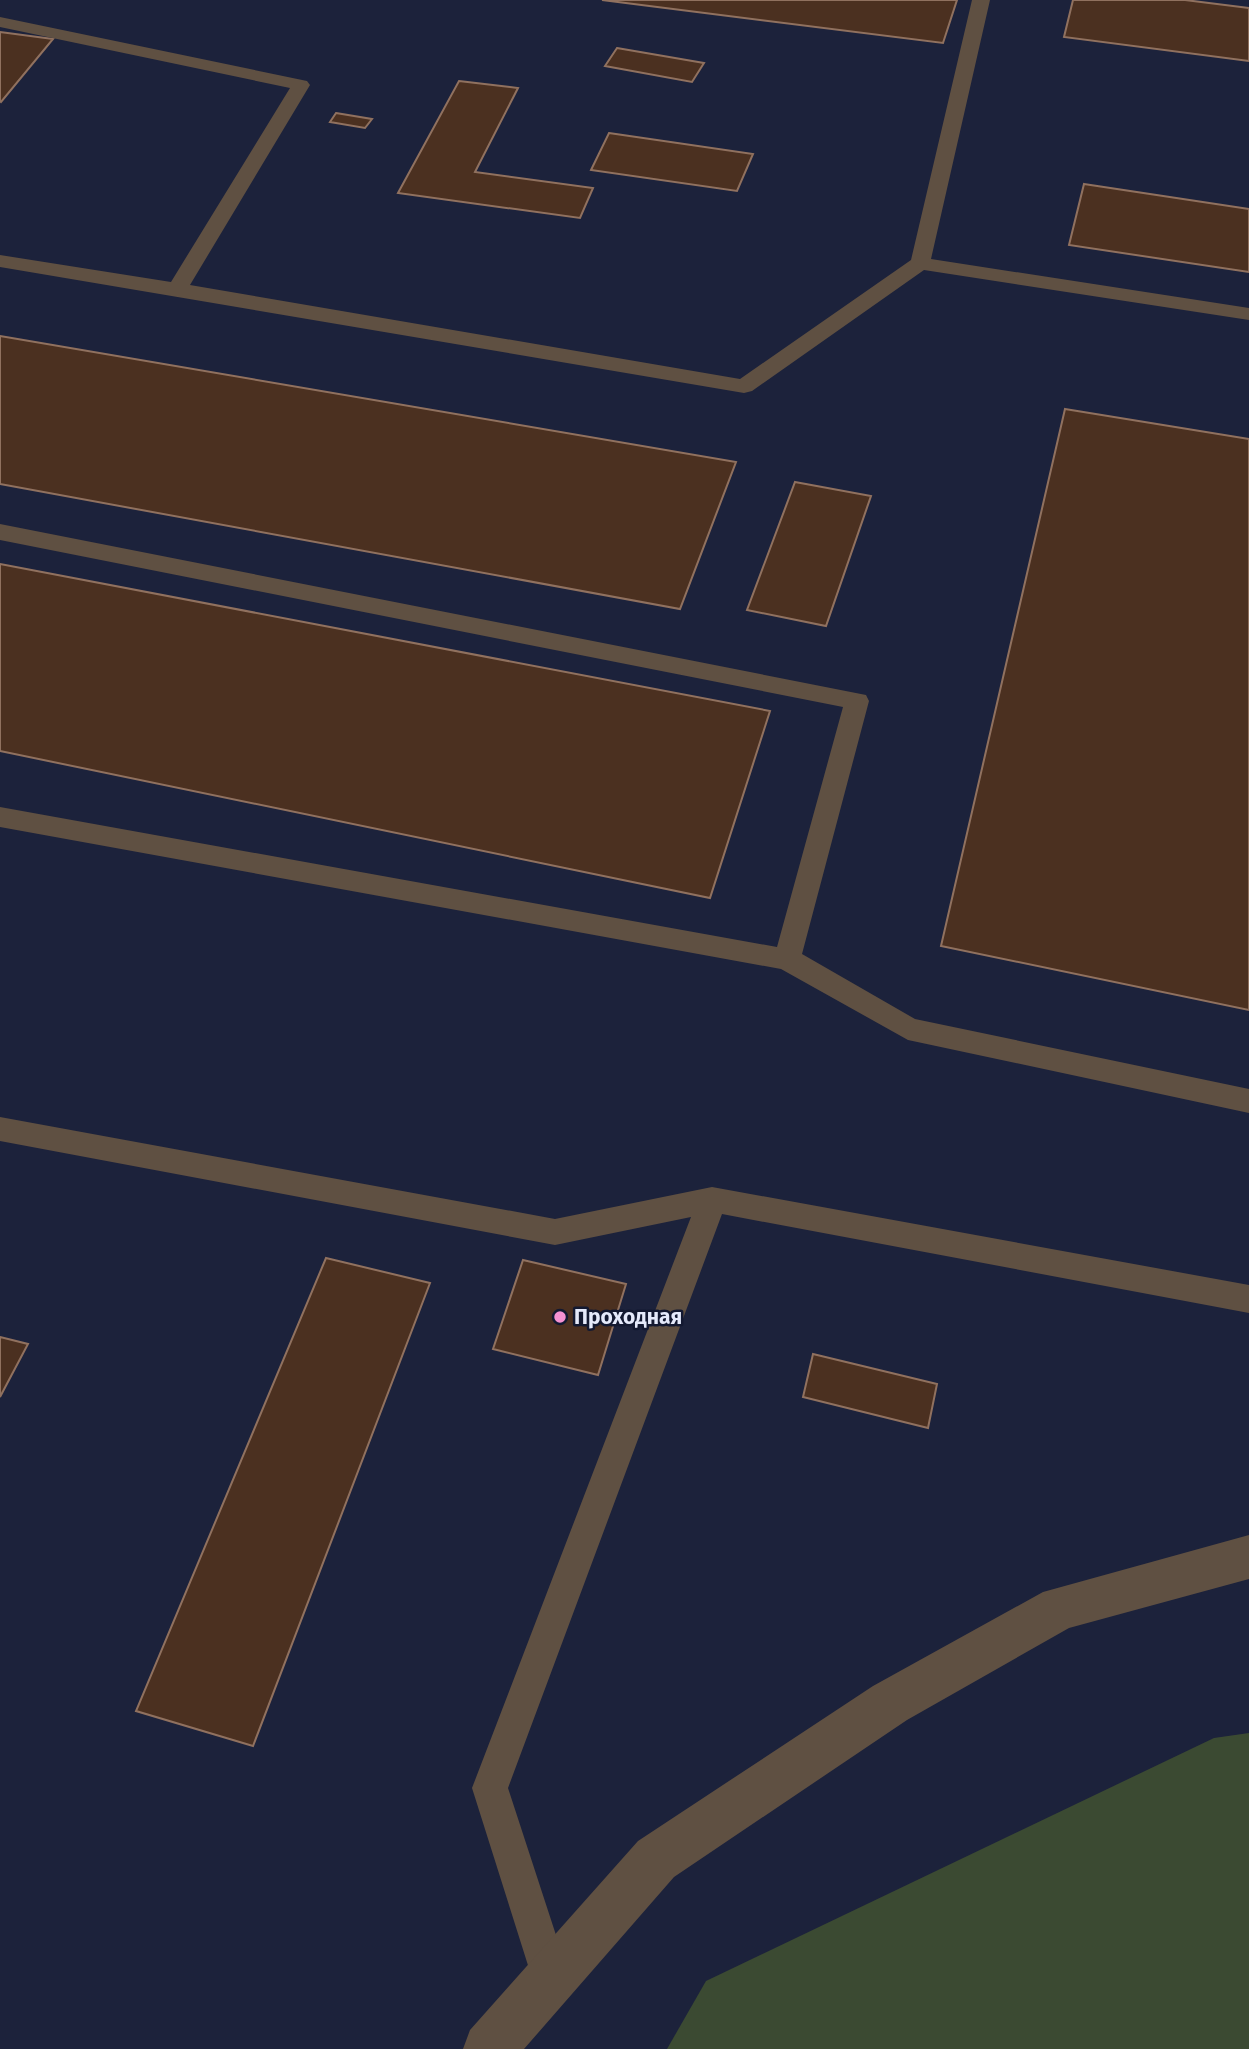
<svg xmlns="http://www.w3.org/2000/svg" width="1249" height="2049" font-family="'Fira Sans',sans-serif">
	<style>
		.green { fill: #3b4a32 }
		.building { fill: #4b3020; stroke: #90715f; stroke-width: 2 }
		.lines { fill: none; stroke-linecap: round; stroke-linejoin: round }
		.service { fill: #5f5042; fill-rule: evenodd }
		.tertiary { fill: #5f5042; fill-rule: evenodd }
		.poi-dot { fill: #f591d2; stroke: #131931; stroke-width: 2.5 }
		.labels { text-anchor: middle; stroke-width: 5; stroke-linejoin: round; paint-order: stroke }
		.poi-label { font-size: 21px; font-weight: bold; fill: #e5eafb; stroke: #131931; text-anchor: start }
	</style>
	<rect width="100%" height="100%" fill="#1c223b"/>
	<path class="green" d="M1249 1733V2049H667L706 1981 1214 1738Z"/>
	<path class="building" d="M602 0H957L943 43Z
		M1073 0H1185L1249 8V61L1064 37Z
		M0 32 53 39 1 102 0 101Z
		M617 48 704 63 692 82 605 66Z
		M459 81 518 88 475 172 593 188 580 218 398 193Z
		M336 113 372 119 365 128 330 122Z
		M609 133 753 154 737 191 591 170Z
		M1084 184 1249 209V272L1069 245Z
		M0 336 736 462 680 609 0 484Z
		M1065 409 1249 439V1010L941 946Z
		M795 482 871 496 826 626 747 610Z
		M0 564 770 711 710 898 0 751Z
		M326 1258 430 1283 253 1746 136 1711Z
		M523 1260 626 1284 598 1375 493 1349Z
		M0 1337 28 1344 0 1397Z
		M813 1354 937 1384 928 1428 803 1397Z"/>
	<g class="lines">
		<path class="service" d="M972 0H990L931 259 1249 308V320L924 270 752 391 744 393 0 267V255L171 282 290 88 0 27V17L307 81 310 85 190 285 740 379 911 260Z
			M0 524 866 695 869 701 802 954 915 1019 1249 1089V1113L908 1040 781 969 0 827V807L777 947 843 707 0 540Z
			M0 1117 555 1219 712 1187 1249 1285V1313L722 1214 508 1788 570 1978 564 1991 551 1997 538 1991 532 1978 472 1788 691 1217 555 1245 0 1141Z"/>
		<path class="tertiary" d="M1249 1535V1579L1069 1628 907 1720 674 1877 524 2049H463L470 2030 638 1841 873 1686 1043 1592Z"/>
	</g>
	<circle class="poi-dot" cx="560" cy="1317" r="7"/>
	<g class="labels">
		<g class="poi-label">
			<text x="574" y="1324">Проходная</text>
		</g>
	</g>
</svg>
